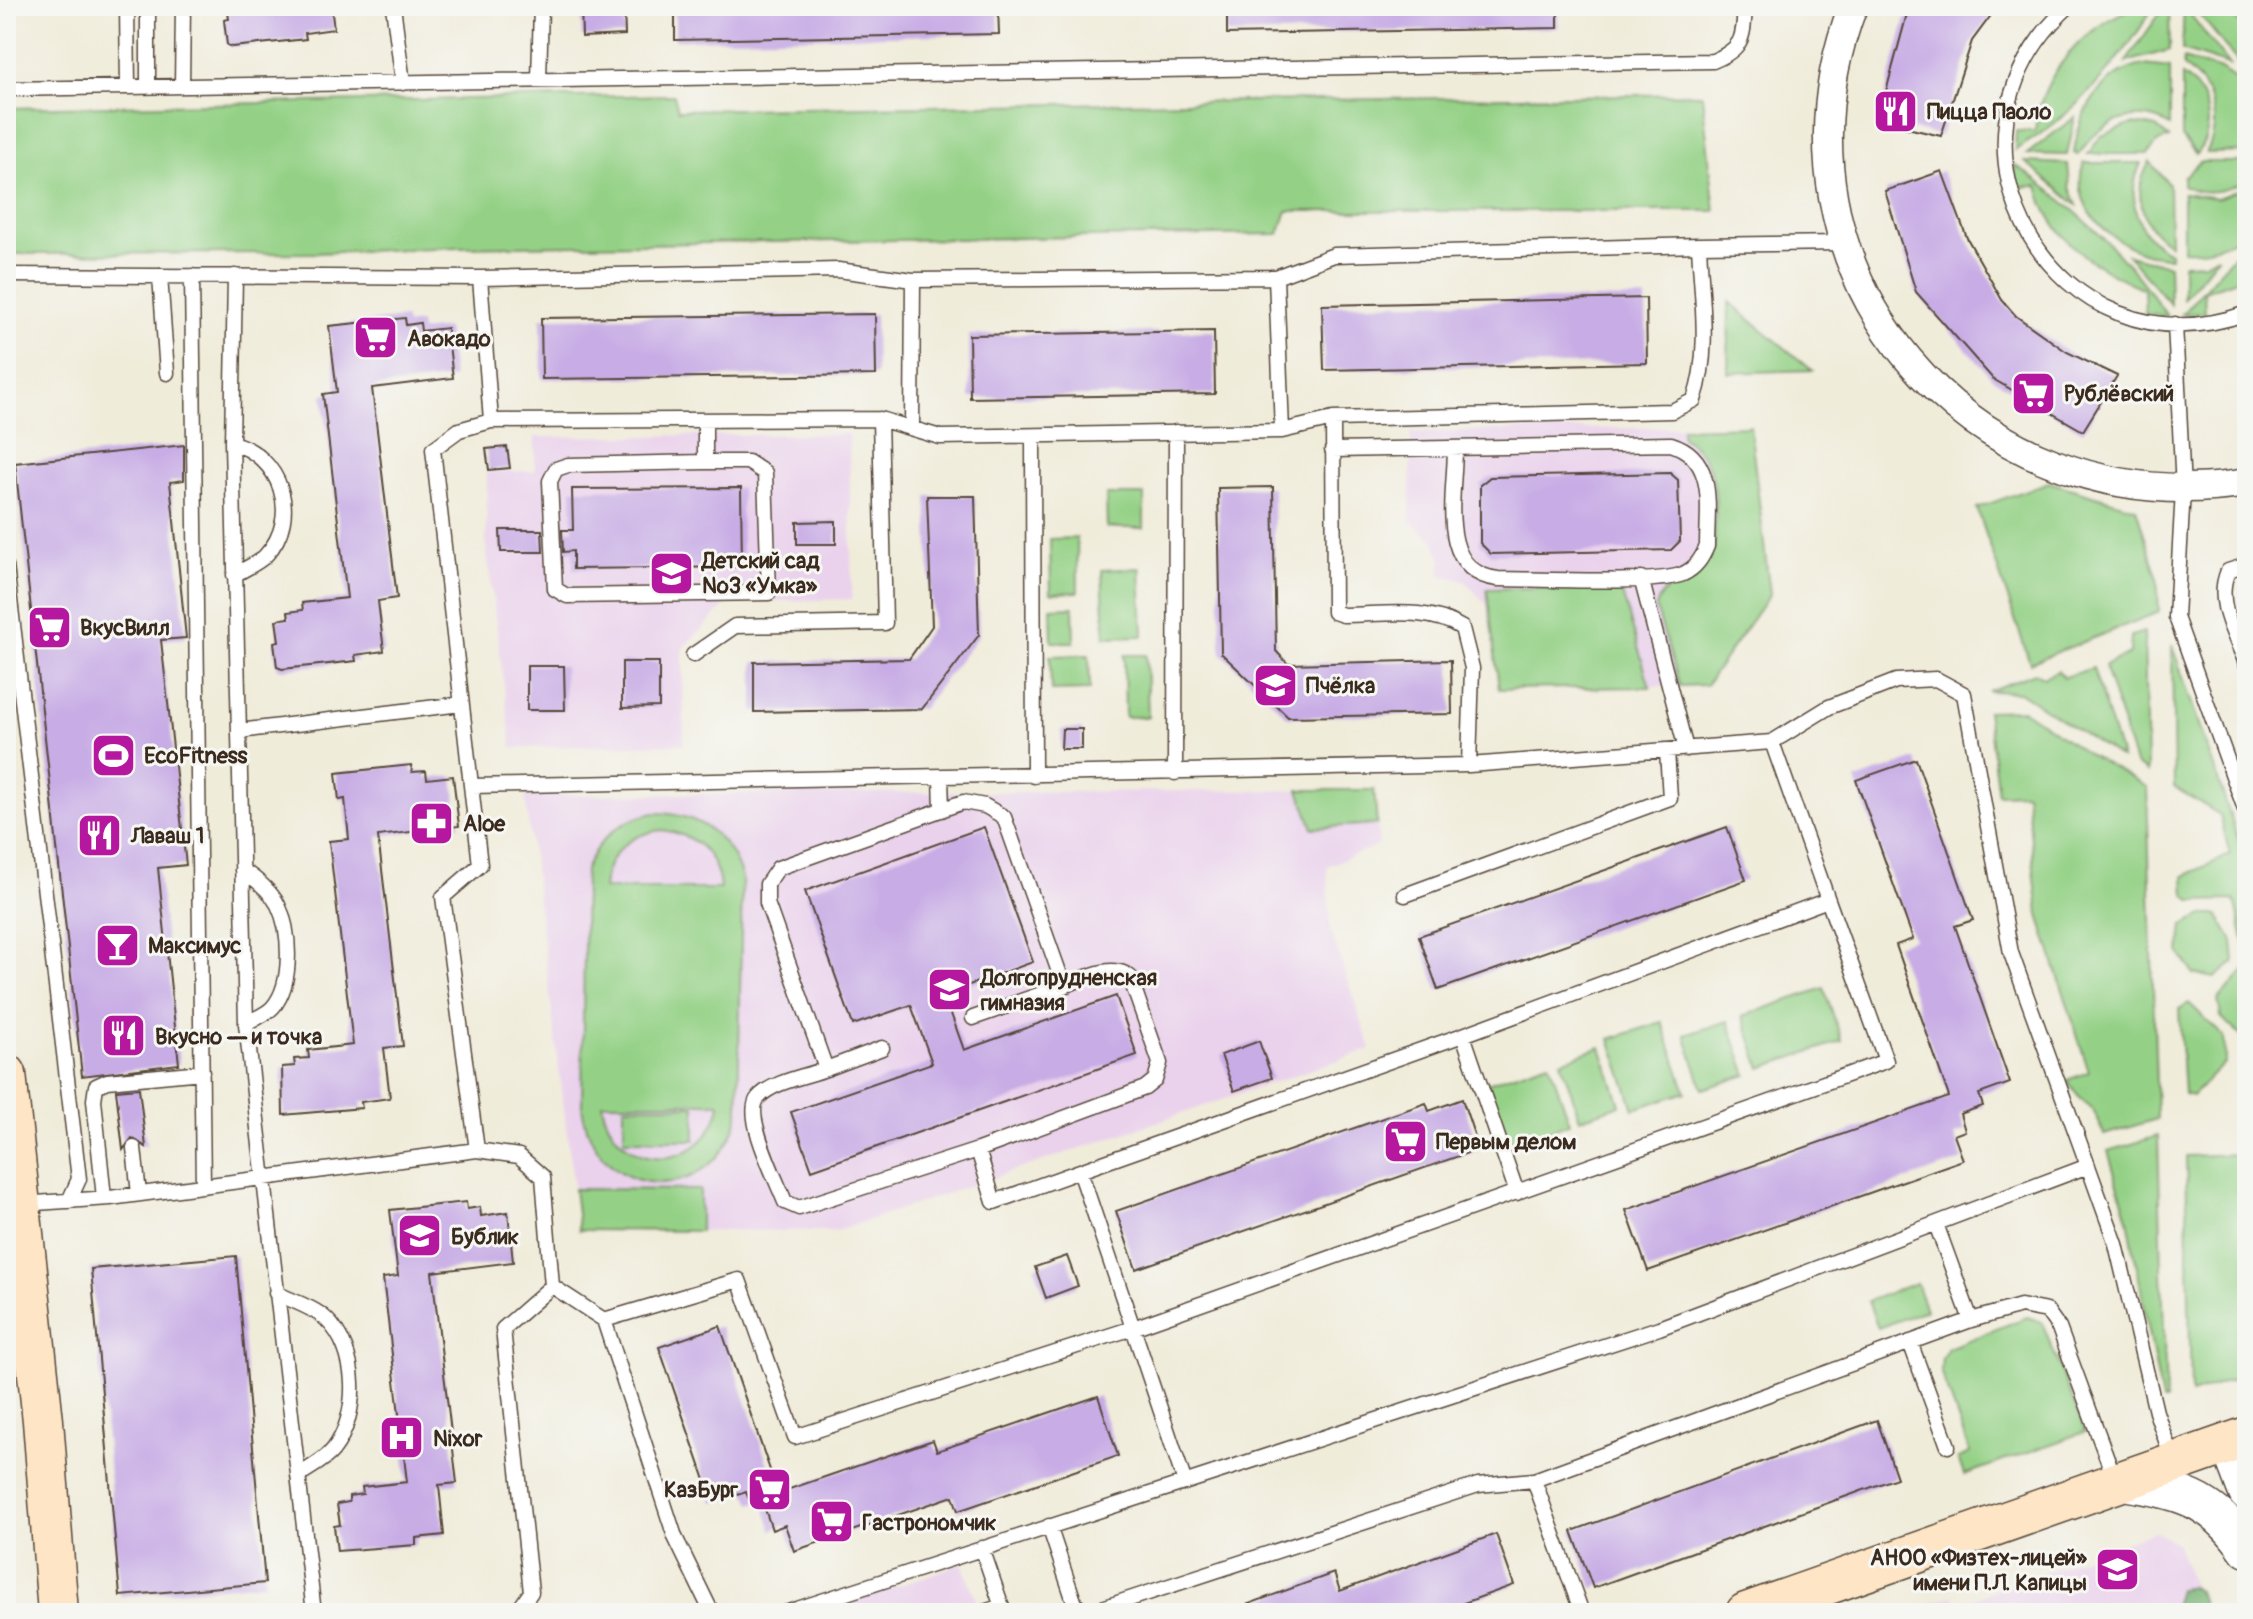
<svg xmlns="http://www.w3.org/2000/svg" width="2253" height="1619" font-family="Pangolin,sans-serif">
	<style>
		.built { fill: #ead1ec }
		.green { fill: #94d186; stroke: #687e52; stroke-width: 2; fill-rule: evenodd }
		.forest { fill: #77b373; stroke: #596e48; stroke-width: 2 }
		.building { fill: #c7ace5 }
		.lines { fill: none; stroke-linecap: round; stroke-linejoin: round }
		.service-casing { stroke: #56473a; stroke-width: 17 }
		.minor-casing { stroke: #56473a; stroke-width: 31 }
		.tertiary-casing { stroke: #56473a; stroke-width: 39 }
		.secondary-casing { stroke: #56473a; stroke-width: 43 }
		.service { stroke: #fff; stroke-width: 14 }
		.minor { stroke: #fff; stroke-width: 28 }
		.tertiary { stroke: #fff; stroke-width: 36 }
		.secondary { stroke: #fee5c5; stroke-width: 40 }
		.labels { text-anchor: middle; stroke-width: 6; stroke-linejoin: round; paint-order: stroke }
		.poi-label { font-size: 22px; font-weight: bold; fill: #3b2a1e; stroke: #f6f6f2; text-anchor: start }
	</style>
	<rect width="100%" height="100%" fill="#f6f6f2"/>
	<filter id="ink" filterUnits="userSpaceOnUse"><feTurbulence type="fractalNoise" baseFrequency=".0125" numOctaves="2"/><feDisplacementMap in="SourceGraphic" scale="16" xChannelSelector="R" yChannelSelector="G"/><feConvolveMatrix kernelMatrix="1 2 1 2 8 2 1 2 1" color-interpolation-filters="sRGB"/></filter>
	<filter id="wash" filterUnits="userSpaceOnUse"><feTurbulence type="fractalNoise" baseFrequency=".006" numOctaves="4" result="noise"/><feDisplacementMap in="SourceGraphic" scale="32" xChannelSelector="R" yChannelSelector="G"/><feGaussianBlur stdDeviation="1.8" result="paint"/><feColorMatrix in="noise" values="0 0 0 0 0 0 0 0 0 0 0 0 0 0 0 0 0 1.4 0 .05"/><feComposite in="paint" operator="in"/></filter>
	<g filter="url(#wash)">
		<rect width="100%" height="100%" fill="#f0ecda"/>
		<path class="built" d="M1750 426 1770 594 1706 685 1499 689 1487 605 1465 581 1440 575 1442 561 1434 540 1410 521 1411 432Z
			M849 434 852 599 729 602 683 648 684 744 512 748 486 546 487 472 535 471V437Z
			M1374 790 1379 845 1327 866 1330 930 1371 1049 837 1231 579 1230 525 795Z
			M2155 1531 2177 1544 2202 1613H1904L1954 1595 1958 1604Z
			M962 1563 981 1613H823Z"/>
		<path class="green" d="M2140 6H2154C2120 64 2073 117 2015 150L2016 131H2035C2040 74 2086 23 2140 6Z
			M2165 6H2169L2170 50 2126 62Z
			M2184 6 2229 65 2182 50Z
			M2193 6H2212L2247 27V74Z
			M2183 59 2222 70 2247 88V152L2206 153C2223 121 2212 86 2183 66Z
			M2143 65 2170 68V126C2138 105 2096 123 2079 155L2074 153C2079 113 2100 74 2143 65Z
			M2182 75C2209 92 2217 130 2196 154L2182 137Z
			M1702 94 1715 211H1287L1279 234 458 247 315 253 6 254V108L674 95 678 110Z
			M2075 117 2067 155 2027 154Z
			M2132 124 2156 127 2169 138 2158 142 2148 154H2088L2101 136Z
			M2025 162 2068 164 2070 187 2077 205Z
			M2150 162 2169 184 2170 244C2141 227 2131 191 2150 162Z
			M2200 162H2247V180C2228 191 2204 197 2183 185V177Z
			M2084 163H2141C2126 196 2134 235 2170 252V257C2126 257 2065 212 2084 163Z
			M2014 164C2073 205 2128 257 2167 316L2145 314 2144 289C2097 269 2050 240 2038 186L2016 187Z
			M2247 187V227C2231 246 2207 252 2183 250V193L2217 198Z
			M2247 240V271L2231 282 2204 291 2205 313 2182 314Z
			M2128 255 2169 265 2170 304Z
			M2218 256 2183 299V264L2204 263Z
			M1729 302 1812 370 1728 373Z
			M1750 426 1770 594 1706 685 1680 686 1656 608C1660 580 1699 585 1714 548 1715 505 1724 463 1682 437V428Z
			M2049 482 2136 508 2157 576 2159 612 2030 663 1977 508Z
			M1144 495V528H1107L1106 495Z
			M1077 538 1078 592 1051 593 1050 539Z
			M1140 568 1143 636 1105 637 1102 570Z
			M1620 586 1650 687 1499 689 1487 589Z
			M1073 607 1074 642H1052L1051 608Z
			M2144 632 2147 772 2135 764 2104 665 2130 654 2131 636Z
			M2172 645 2247 865V954L2235 900 2192 901 2185 894 2184 876 2230 855 2220 815 2174 787Z
			M1089 655 1090 690 1051 691 1050 656Z
			M1124 655H1146L1148 717H1125Z
			M2093 668 2121 758 2019 692 1988 691 2035 673 2043 677 2058 671 2064 677Z
			M2023 710 2088 754 2147 787 2157 1119 2104 1135C2094 1101 2082 1106 2067 1080L2089 1072 2039 915 2026 793 1998 794 1987 711Z
			M1299 790H1374L1377 824 1313 828Z
			M654 813C699 813 729 836 742 878L738 1117C713 1210 594 1203 582 1106L585 870C598 838 620 820 654 813ZM661 830C695 834 717 854 720 889H603C606 854 628 835 661 830ZM602 1103H719L720 1104C706 1176 614 1175 602 1103Z
			M2203 915H2218L2233 941 2235 962 2215 978 2194 974 2180 953 2183 925Z
			M2247 968V1042L2221 1017 2218 1000Z
			M1824 988 1842 1041 1761 1068 1743 1016Z
			M2189 1003 2224 1037 2225 1062 2192 1096 2184 1094 2179 1009Z
			M1728 1021 1747 1075 1703 1089 1685 1035Z
			M1662 1022 1686 1092 1634 1109 1610 1039Z
			M1601 1047 1620 1105 1580 1119 1561 1061Z
			M1549 1062 1570 1123 1508 1144 1487 1083Z
			M624 1106H695V1140H624Z
			M2158 1136 2166 1401H2162L2128 1219 2108 1151Z
			M2243 1154 2247 1159V1375L2191 1394 2186 1156Z
			M574 1189 700 1190V1231L579 1230Z
			M1916 1283 1926 1310 1878 1328 1868 1301Z
			M2027 1317 2042 1322 2085 1432 1964 1475 1958 1458 1970 1453 1941 1371 1942 1358 1948 1348Z"/>
		<path class="forest" d="M2190 1587 2198 1591 2205 1613H2172L2179 1589Z"/>
		<g id="blocks">
			<path class="building" d="M227 6H331L334 29 305 33 306 39 232 47 227 45 224 20 229 19Z
				M581 6H624L625 35 582 37Z
				M675 6H998L999 34 675 40Z
				M1227 6H1558V28L1227 34Z
				M1912 6H1998L1972 41 1941 136 1878 121 1907 14Z
				M1942 171 1967 238 2002 300 2016 316 2067 352 2117 376 2083 431 1993 379 1916 292 1885 191Z
				M1646 298 1647 363 1324 370 1322 305Z
				M875 314 876 375 542 379 541 318Z
				M405 318 406 325 420 323 421 331 447 328 453 378 372 388 397 598 378 601 384 651 355 655 356 661 282 669 277 667 274 642 279 641 276 620 289 618 288 612 303 610 302 603 347 598 323 394 337 392 329 326Z
				M1214 331 1215 394 970 398 969 335Z
				M184 445V480L170 482 186 638 161 640 186 865 158 868 179 1064 82 1076 15 463Z
				M507 447 510 468 489 470 486 449Z
				M1670 473 1678 480 1680 541 1671 550 1491 554 1480 543V485L1490 477Z
				M1273 487 1276 651 1288 664 1451 660 1452 714 1288 717 1221 653 1218 488Z
				M741 488 742 567 573 569V551L563 552 562 530H573L572 489Z
				M927 496H975L979 635 922 709 754 712V662L909 659 932 626Z
				M836 521V544H797V522Z
				M500 530H542L543 552H501Z
				M622 662H659V707L622 708Z
				M527 666H564L565 710H527Z
				M1062 729H1082V749H1061Z
				M1916 759 1973 920 1955 926 2010 1083 1979 1094 1983 1106 1960 1114 1965 1131 1954 1135 1963 1160 1648 1271 1626 1210 1949 1097 1896 945 1913 939 1856 780Z
				M411 765 412 772 426 771 427 779 453 776 459 826 378 836 403 1046 384 1048 390 1098 361 1102 362 1108 283 1115 282 1067 295 1066 294 1059 309 1058 308 1050 353 1045 329 841 349 839 345 799 339 800 336 773Z
				M984 827 1033 962 944 994 964 1050 1116 996 1137 1055 812 1170 791 1112 932 1063 911 1005 853 1025 805 891Z
				M1727 827 1746 880 1438 990 1419 936Z
				M1259 1041 1272 1078 1234 1091 1221 1055Z
				M139 1088 146 1147 132 1138 123 1150 116 1090Z
				M1462 1099 1479 1149 1136 1269 1116 1211 1426 1103 1429 1111Z
				M466 1202 467 1209 480 1207 481 1216 508 1212 513 1262 432 1272 457 1483 439 1485 444 1535 416 1538V1545L337 1551 334 1526 340 1525 337 1504 349 1502V1496L363 1494 362 1487 407 1482 383 1278 398 1276 390 1210Z
				M236 1256 265 1583 120 1596 91 1269Z
				M1067 1256 1078 1286 1046 1298 1035 1267Z
				M720 1326 778 1493 933 1440 937 1451 1098 1396 1118 1456 958 1511 953 1496 794 1551 785 1525 772 1530 762 1500 751 1504 746 1492 713 1503 659 1347Z
				M1877 1420 1897 1478 1593 1588 1572 1531Z
				M1496 1534 1514 1585 1436 1613H1233L1232 1610 1334 1573 1340 1591Z"/>
		</g>
	</g>
	<g filter="url(#ink)">
		<use href="#blocks" fill-opacity="0" stroke="#56473a" stroke-width="2"/>
		<g class="lines">
			<defs>
				<path id="service" d="M127 6 128 87
					M148 6V87
					M393 6 403 83
					M2069 6C1917 143 2058 381 2247 313
					M539 80 541 6
					M182 86 183 6
					M6 89 1713 61C1744 48 1743 38 1745 6
					M1699 245 1844 243
					M6 275 480 278 491 421 459 430 433 449 480 865 443 897 477 1150
					M160 276 167 373
					M192 276 203 1186
					M235 276 232 443 246 1024 314 1613
					M1276 277 1282 431
					M480 278 838 270 913 280 1276 277 1334 255 1699 245C1701 296 1711 352 1694 400L1672 411 1333 419 1282 431 940 437 880 419 491 421
					M2175 324 2183 490 2176 617 2247 815
					M1333 419 1334 612 1343 615C1382 615 1428 606 1462 628L1472 668 1469 765
					M705 420V462
					M912 428 913 280
					M1033 436 1034 776
					M232 443C280 455 302 516 266 555 259 563 244 569 234 575
					M1332 450 1671 444C1717 458 1707 508 1707 546 1702 558 1696 568 1683 574 1657 585 1534 579 1498 579 1436 572 1455 494 1455 448
					M705 462H748L765 473 769 593 567 596 555 589 550 481 556 469 568 465Z
					M2247 565 2228 571C2214 602 2236 636 2247 666
					M6 566 79 1179 69 1201
					M1641 578 1686 749
					M693 655 735 626 885 623 880 419
					M239 731 461 704
					M1772 742 1828 900 1463 1035 1080 1171 1133 1328 1886 1061 1828 900
					M1175 773 1176 432
					M941 777 942 810
					M471 786 1469 765 1772 742 1829 707 1896 681 1936 679 1964 694 2011 953 2088 1166 1659 1328 785 1613
					M242 870C256 879 270 890 278 905 291 931 293 984 273 1007 267 1014 254 1019 246 1024
					M1405 895 1670 798 1667 751
					M973 1018 1064 986
					M1463 1035 1517 1193
					M826 1069 882 1048
					M134 1148 139 1194
					M978 1150 1145 1088 1155 1080 1160 1063 1130 977C1112 962 1083 979 1064 986L1004 817 985 806 963 802 778 868 767 884V903L826 1069C807 1076 771 1082 758 1098 743 1115 777 1181 785 1202L799 1208 978 1150 994 1202 1080 1171
					M2088 1166 2116 1244 2156 1412 2173 1461
					M104 1198 94 1100 96 1086 107 1081 202 1072
					M21 1204 110 1198 477 1150 519 1156 543 1177 552 1286 503 1329 531 1592 518 1611 490 1613
					M1936 1224 1971 1320
					M552 1286 604 1320 739 1280 795 1437 1133 1328 1185 1483
					M276 1293C292 1301 313 1307 326 1319 359 1350 360 1415 333 1450 324 1461 309 1468 298 1476
					M604 1320 675 1537 712 1613
					M1910 1342 1948 1446
					M1049 1526 1075 1604 1083 1610 1093 1611 1478 1485 1534 1480
					M982 1548 1004 1613
					M981 1613 1002 1606
					M1582 1613 1534 1480 1971 1320 2021 1306 2047 1311 2059 1328 2115 1480"/>
				<path id="minor" d="M1853 6C1752 270 1972 527 2247 483"/>
				<path id="tertiary" d="M2228 1443 2247 1493
					M2118 1481C2178 1491 2211 1496 2247 1549"/>
				<path id="secondary" d="M6 1074 43 1421 58 1613
					M1746 1613 2247 1437"/>
			</defs>
			<use href="#service" class="service-casing"/>
			<use href="#minor" class="minor-casing"/>
			<use href="#tertiary" class="tertiary-casing"/>
			<use href="#secondary" class="secondary-casing"/>
			<use href="#service" class="service"/>
			<use href="#minor" class="minor"/>
			<use href="#tertiary" class="tertiary"/>
			<use href="#secondary" class="secondary"/>
		</g>
	</g>
	<defs>
		<symbol id="restaurant-square" viewBox="-11 -11 22 22"><rect x="-9" y="-9" width="18" height="18" rx="4" fill="#b5179e" stroke="#f6f6f2"/><path d="M-5-6h1v4h1v-4h1v4h1v-4h1v5L-1.5 .5V6h-2V.5L-5-1ZM5-6V6H3V1.5H1.5Q1.5-4 5-6Z" fill="#fff"/></symbol>
		<symbol id="supermarket-square" viewBox="-11 -11 22 22"><rect x="-9" y="-9" width="18" height="18" rx="4" fill="#b5179e" stroke="#f6f6f2"/><path d="M-6-5.5h2.5l.6 2H6L4.5 2H-2.5L-4.4-4H-6ZM-1.5 3.2a1.3 1.3 0 1 0 .1 0ZM3 3.2a1.3 1.3 0 1 0 .1 0Z" fill="#fff"/></symbol>
		<symbol id="school-square" viewBox="-11 -11 22 22"><rect x="-9" y="-9" width="18" height="18" rx="4" fill="#b5179e" stroke="#f6f6f2"/><path d="M0-5L7-2L0 1L-7-2ZM-4 1L0 2.5L4 1V4Q0 6-4 4Z" fill="#fff"/></symbol>
		<symbol id="stadium-square" viewBox="-11 -11 22 22"><rect x="-9" y="-9" width="18" height="18" rx="4" fill="#b5179e" stroke="#f6f6f2"/><path d="M0-5a6.5 5 0 1 0 0 10a6.5 5 0 1 0 0-10ZM-3.5-1.8h7v3.6h-7Z" fill="#fff"/></symbol>
		<symbol id="pharmacy-square" viewBox="-11 -11 22 22"><rect x="-9" y="-9" width="18" height="18" rx="4" fill="#b5179e" stroke="#f6f6f2"/><path d="M-2-6h4v4h4v4h-4v4h-4v-4h-4v-4h4Z" fill="#fff"/></symbol>
		<symbol id="bar-square" viewBox="-11 -11 22 22"><rect x="-9" y="-9" width="18" height="18" rx="4" fill="#b5179e" stroke="#f6f6f2"/><path d="M-6-5H6L.8 .8V4.5H3.5V6h-7V4.5H-.8V.8Z" fill="#fff"/></symbol>
		<symbol id="hospital-square" viewBox="-11 -11 22 22"><rect x="-9" y="-9" width="18" height="18" rx="4" fill="#b5179e" stroke="#f6f6f2"/><path d="M-5-5h3v3.5h4V-5h3V5h-3V1.5h-4V5h-3Z" fill="#fff"/></symbol>
	</defs>
	<g fill-rule="evenodd">
		<use href="#restaurant-square" x="1870" y="86" width="51" height="51"/>
		<use href="#supermarket-square" x="350" y="312" width="51" height="51"/>
		<use href="#supermarket-square" x="2008" y="368" width="51" height="51"/>
		<use href="#school-square" x="646" y="548" width="51" height="51"/>
		<use href="#supermarket-square" x="24" y="602" width="51" height="51"/>
		<use href="#school-square" x="1250" y="660" width="51" height="51"/>
		<use href="#stadium-square" x="88" y="730" width="51" height="51"/>
		<use href="#pharmacy-square" x="406" y="798" width="51" height="51"/>
		<use href="#restaurant-square" x="74" y="810" width="51" height="51"/>
		<use href="#bar-square" x="92" y="920" width="51" height="51"/>
		<use href="#school-square" x="924" y="964" width="51" height="51"/>
		<use href="#restaurant-square" x="98" y="1010" width="51" height="51"/>
		<use href="#supermarket-square" x="1380" y="1116" width="51" height="51"/>
		<use href="#school-square" x="394" y="1210" width="51" height="51"/>
		<use href="#hospital-square" x="376" y="1412" width="51" height="51"/>
		<use href="#supermarket-square" x="744" y="1464" width="51" height="51"/>
		<use href="#supermarket-square" x="806" y="1496" width="51" height="51"/>
		<use href="#school-square" x="2092" y="1544" width="51" height="51"/>
	</g>
	<g class="labels">
		<g class="poi-label">
			<text x="1927" y="119">Пицца Паоло</text>
			<text x="407" y="346">Авокадо</text>
			<text x="2064" y="401">Рублёвский</text>
			<text x="702" y="568">Детский сад<tspan x="702" dy="25">№3 «Умка»</tspan></text>
			<text x="80" y="635">ВкусВилл</text>
			<text x="1306" y="693">Пчёлка</text>
			<text x="144" y="763">EcoFitness</text>
			<text x="463" y="831">Aloe</text>
			<text x="131" y="843">Лаваш 1</text>
			<text x="148" y="953">Максимус</text>
			<text x="981" y="985">Долгопрудненская<tspan x="981" dy="25">гимназия</tspan></text>
			<text x="155" y="1044">Вкусно — и точка</text>
			<text x="1436" y="1149">Первым делом</text>
			<text x="451" y="1244">Бублик</text>
			<text x="433" y="1446">Nixor</text>
			<text x="738" y="1497" text-anchor="end">КазБург</text>
			<text x="862" y="1530">Гастрономчик</text>
			<text x="2087" y="1565" text-anchor="end">АНОО «Физтех-лицей»<tspan x="2087" dy="25">имени П.Л. Капицы</tspan></text>
		</g>
	</g>
	<rect width="2253" height="1619" fill="none" stroke="#f6f6f2" stroke-width="32"/>
</svg>
